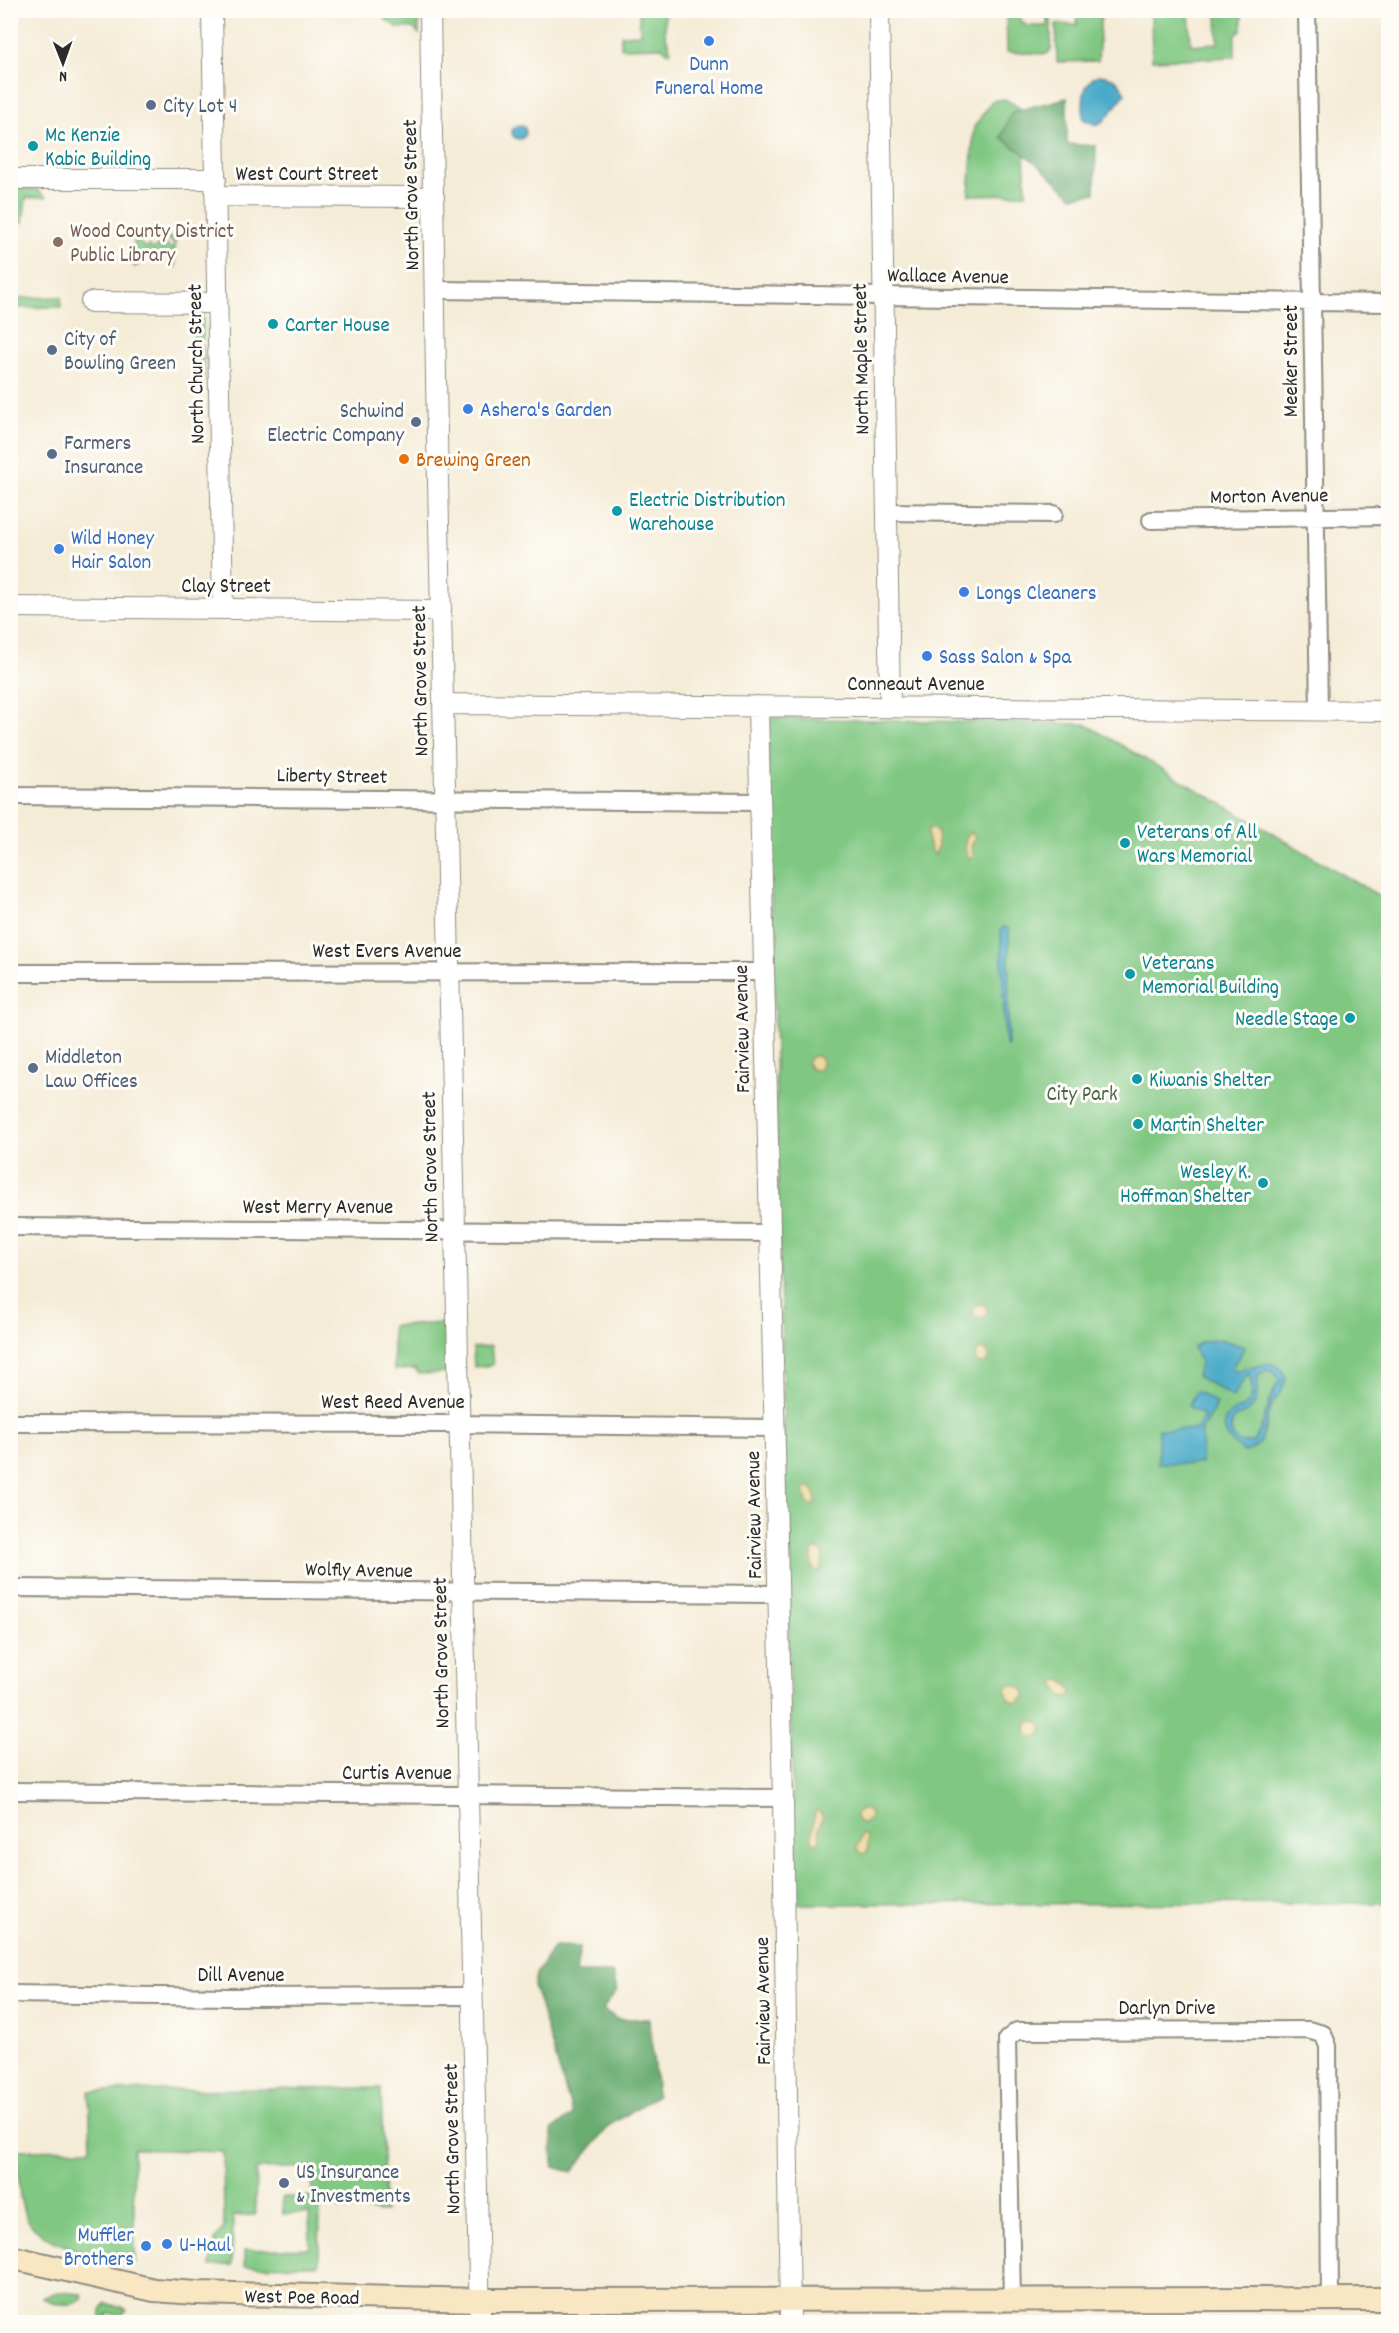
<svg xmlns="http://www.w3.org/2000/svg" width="1399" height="2333" font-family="Dekko,sans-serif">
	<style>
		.green { fill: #80c782; stroke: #567956; stroke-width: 1.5 }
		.forest { fill: #68ac70; stroke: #4a6c4e; stroke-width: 1.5 }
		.sand { fill: #eeda9e; stroke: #8c8264; stroke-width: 1.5 }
		.water { fill: #4aaac9; stroke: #3a6a7a; stroke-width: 1.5; fill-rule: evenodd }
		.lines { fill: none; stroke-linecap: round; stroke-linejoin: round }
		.minor-casing { stroke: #908c81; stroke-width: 20 }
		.tertiary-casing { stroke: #908c81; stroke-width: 22 }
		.secondary-casing { stroke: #908c81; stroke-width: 26 }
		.minor { stroke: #fff; stroke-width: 16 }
		.tertiary { stroke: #fff; stroke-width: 20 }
		.secondary { stroke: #f9e7c3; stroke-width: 22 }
		.shop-dot { fill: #3f7fe0; stroke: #fdfcf7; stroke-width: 2 }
		.service-dot { fill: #5c6f8a; stroke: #fdfcf7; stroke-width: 2 }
		.culture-dot { fill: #0f9aa8; stroke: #fdfcf7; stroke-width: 2 }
		.education-dot { fill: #8d6e63; stroke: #fdfcf7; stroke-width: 2 }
		.food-dot { fill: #e8710a; stroke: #fdfcf7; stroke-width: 2 }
		.labels { text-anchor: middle; stroke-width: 6; stroke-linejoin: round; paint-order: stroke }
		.shop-label { font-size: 21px; fill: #366cbe; stroke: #fdfcf7; text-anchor: start }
		.service-label { font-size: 21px; fill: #4e5e75; stroke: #fdfcf7; text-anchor: start }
		.culture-label { font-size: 21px; fill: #0d838f; stroke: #fdfcf7; text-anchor: start }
		.street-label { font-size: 21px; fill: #2b2b2b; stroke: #fdfcf7 }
		.education-label { font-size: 21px; fill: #785e54; stroke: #fdfcf7; text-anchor: start }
		.food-label { font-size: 21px; fill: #c56008; stroke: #fdfcf7; text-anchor: start }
		.park-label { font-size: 21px; fill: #496249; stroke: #fdfcf7 }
	</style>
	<rect width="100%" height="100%" fill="#fdfcf7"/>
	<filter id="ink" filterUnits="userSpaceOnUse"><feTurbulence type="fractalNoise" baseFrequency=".0167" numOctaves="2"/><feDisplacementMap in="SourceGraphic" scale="12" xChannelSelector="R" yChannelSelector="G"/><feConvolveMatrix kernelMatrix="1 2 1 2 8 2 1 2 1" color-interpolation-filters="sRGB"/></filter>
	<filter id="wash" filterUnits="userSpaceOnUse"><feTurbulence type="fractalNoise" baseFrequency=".008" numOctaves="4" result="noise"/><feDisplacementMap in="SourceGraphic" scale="24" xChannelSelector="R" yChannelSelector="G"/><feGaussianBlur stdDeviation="1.35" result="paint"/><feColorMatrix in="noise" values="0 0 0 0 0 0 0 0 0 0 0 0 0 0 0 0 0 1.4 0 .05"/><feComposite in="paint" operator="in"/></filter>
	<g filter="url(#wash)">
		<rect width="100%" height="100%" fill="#f5ecd7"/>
		<path class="green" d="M384 11H419V34L413 28H398L384 18Z
			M639 11H665V34L671 51 668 53 662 47 621 48V35L640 34Z
			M1006 11H1020L1021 21 1027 26H1047V11H1051V50L1047 54 1007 52Z
			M1077 11H1101L1098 61 1057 62 1056 24 1077 25Z
			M1151 11H1189L1191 45 1218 43 1217 11H1242V29L1235 37V57L1152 60Z
			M1005 99 1023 110 1012 113 1001 137 1024 154 1026 194 969 195 974 127 992 101Z
			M10 188 37 189 46 197 26 198 23 222H11V193H16Z
			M134 238 146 248 149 245 153 250 158 245 162 249 167 245 171 249 175 245 167 238 174 237 175 238V267H171L170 255H139L138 265 134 267Z
			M61 297V307L11 308V298Z
			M192 313H203V339L193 338Z
			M195 345H203L204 379H193L196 369 193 368Z
			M767 718 1085 724 1388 901V1903L795 1904Z
			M444 1323 447 1373 419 1374 415 1369 394 1370 392 1326Z
			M491 1346 493 1365 474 1367 473 1348Z
			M381 2088 385 2212 340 2209 335 2201 320 2202 319 2265 245 2266V2250L310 2248 309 2213 283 2214 282 2197H312L311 2167 256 2169 255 2215 233 2216 232 2265 211 2266 215 2240 224 2228 223 2152 133 2149 135 2263C105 2256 42 2248 27 2219 17 2200 19 2171 17 2150L91 2149 89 2091Z
			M57 2292 82 2294 83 2297C75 2310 52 2302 42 2298Z
			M106 2303 127 2310 123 2315 107 2314V2322H101V2311Z
			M1209 2320 1388 2321V2322H1209Z
			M982 2321H1164V2322Z"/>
		<path class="forest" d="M1067 98V144L1096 146 1095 193 1072 196 1036 163 1001 137 1012 112Z
			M554 1946 580 1947 576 1973H612L617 1990 603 2009 617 2019H649L657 2095 609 2126 572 2172 553 2167 552 2130 573 2115 534 1987 536 1974Z"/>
		<path class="sand" d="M929 828 937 831 938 847 935 855C929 851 925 834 929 828Z
			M971 832 975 837 971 847 974 855 970 858C963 852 963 837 971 832Z
			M808 1063a7 7 0 1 1 14 0a7 7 0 1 1-14 0Z
			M973 1311a7 7 0 1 1 14 0a7 7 0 1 1-14 0Z
			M975 1357a7 7 0 1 1 14 0a7 7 0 1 1-14 0Z
			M807 1488H812L816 1498 815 1506 808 1505 804 1490Z
			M816 1548 823 1552 821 1569 818 1572 812 1568V1552Z
			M1059 1680C1065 1679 1071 1687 1072 1693L1069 1697 1061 1696 1055 1683Z
			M1010 1684 1021 1687 1025 1692V1697L1016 1703 1008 1699 1006 1688Z
			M1026 1729a8 8 0 1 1 16 0a8 8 0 1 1-16 0Z
			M817 1809 823 1816 819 1827 820 1841 815 1844 811 1837C816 1828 811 1817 817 1809Z
			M856 1816a7 7 0 1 1 14 0a7 7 0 1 1-14 0Z
			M862 1834 867 1836 868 1851 863 1854 857 1849Z"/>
		<path class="water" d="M1098 75C1112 76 1120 79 1125 94L1104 121 1096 125 1083 119C1083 103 1081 83 1098 75Z
			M512 132a7 7 0 1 1 14 0a7 7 0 1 1-14 0Z
			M1004 927 1009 929 1008 1046 1005 1044 1001 930Z
			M1219 1339 1245 1347 1231 1369 1237 1372C1244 1365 1249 1369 1258 1366 1276 1360 1291 1370 1282 1390 1279 1396 1274 1400 1271 1406 1263 1425 1269 1444 1245 1452 1230 1445 1213 1423 1234 1411 1240 1408 1246 1408 1250 1401 1254 1393 1252 1380 1248 1373L1233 1397 1197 1376 1201 1362 1193 1347 1202 1342ZM1267 1370 1276 1373 1279 1382C1265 1402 1266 1426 1253 1442L1239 1443C1231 1435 1229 1430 1233 1419 1262 1404 1256 1405 1258 1375Z
			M1196 1391 1217 1403 1202 1430 1201 1464 1158 1463V1429L1196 1430 1204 1416 1188 1406Z"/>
	</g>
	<g filter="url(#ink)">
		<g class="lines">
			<defs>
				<path id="minor" d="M1307 10 1319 710
					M435 290 1388 303
					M886 512 1054 514
					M1151 520 1388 516
					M10 796 760 802
					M10 973 764 972
					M10 1227 770 1233
					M10 1423 451 1424 775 1428
					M10 1588 779 1594
					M10 1791 783 1798
					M10 1994 231 1997 472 1996
					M1012 2300 1007 2039 1017 2031 1308 2030 1323 2034 1328 2046 1330 2299"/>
				<path id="tertiary" d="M212 10 223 609
					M430 10 437 437 480 2322
					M879 10 890 707
					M10 179H216
					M216 196 434 197
					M91 302 217 303
					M10 607 441 611
					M444 704 1388 711
					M758 706 783 1798 790 2322"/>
				<path id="secondary" d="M10 2257 154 2290 196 2293 479 2300 1388 2299"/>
			</defs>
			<use href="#minor" class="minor-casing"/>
			<use href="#tertiary" class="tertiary-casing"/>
			<use href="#secondary" class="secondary-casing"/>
			<use href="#minor" class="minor"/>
			<use href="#tertiary" class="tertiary"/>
			<use href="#secondary" class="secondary"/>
		</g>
	</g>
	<g class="shop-dot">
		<circle cx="709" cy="41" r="6"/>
		<circle cx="468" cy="409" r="6"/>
		<circle cx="59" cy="549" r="6"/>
		<circle cx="964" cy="592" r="6"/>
		<circle cx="927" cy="656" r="6"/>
		<circle cx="167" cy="2244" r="6"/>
		<circle cx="146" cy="2246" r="6"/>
	</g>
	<g class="service-dot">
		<circle cx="151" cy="105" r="6"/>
		<circle cx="52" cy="350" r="6"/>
		<circle cx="416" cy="422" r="6"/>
		<circle cx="52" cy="454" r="6"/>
		<circle cx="33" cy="1068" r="6"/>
		<circle cx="284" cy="2183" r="6"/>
	</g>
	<g class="culture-dot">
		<circle cx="33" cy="146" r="6"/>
		<circle cx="273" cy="324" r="6"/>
		<circle cx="617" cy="511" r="6"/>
		<circle cx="1125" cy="843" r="6"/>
		<circle cx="1130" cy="974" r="6"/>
		<circle cx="1350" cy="1018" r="6"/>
		<circle cx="1137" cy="1079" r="6"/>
		<circle cx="1138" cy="1124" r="6"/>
		<circle cx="1263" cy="1183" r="6"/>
	</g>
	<circle class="education-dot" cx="58" cy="242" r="6"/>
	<circle class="food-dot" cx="404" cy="459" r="6"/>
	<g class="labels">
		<g class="shop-label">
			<text x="709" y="70" text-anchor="middle">Dunn<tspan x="709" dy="24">Funeral Home</tspan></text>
			<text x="480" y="416">Ashera's Garden</text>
			<text x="71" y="544">Wild Honey<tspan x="71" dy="24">Hair Salon</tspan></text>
			<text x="976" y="599">Longs Cleaners</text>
			<text x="939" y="663">Sass Salon &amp; Spa</text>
			<text x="134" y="2241" text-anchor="end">Muffler<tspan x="134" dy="24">Brothers</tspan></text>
			<text x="179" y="2251">U-Haul</text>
		</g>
		<g class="service-label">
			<text x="163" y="112">City Lot 4</text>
			<text x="64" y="345">City of<tspan x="64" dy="24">Bowling Green</tspan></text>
			<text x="404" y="417" text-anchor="end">Schwind<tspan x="404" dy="24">Electric Company</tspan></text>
			<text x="64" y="449">Farmers<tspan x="64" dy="24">Insurance</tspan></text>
			<text x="45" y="1063">Middleton<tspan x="45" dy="24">Law Offices</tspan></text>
			<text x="296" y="2178">US Insurance<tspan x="296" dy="24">&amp; Investments</tspan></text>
		</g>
		<g class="culture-label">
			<text x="45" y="141">Mc Kenzie<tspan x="45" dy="24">Kabic Building</tspan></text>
			<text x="285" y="331">Carter House</text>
			<text x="629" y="506">Electric Distribution<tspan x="629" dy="24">Warehouse</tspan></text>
			<text x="1137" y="838">Veterans of All<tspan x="1137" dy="24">Wars Memorial</tspan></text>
			<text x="1142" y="969">Veterans<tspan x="1142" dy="24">Memorial Building</tspan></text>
			<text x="1338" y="1025" text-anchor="end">Needle Stage</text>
			<text x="1149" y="1086">Kiwanis Shelter</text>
			<text x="1150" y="1131">Martin Shelter</text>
			<text x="1251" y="1178" text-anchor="end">Wesley K.<tspan x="1251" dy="24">Hoffman Shelter</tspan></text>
		</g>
		<g class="street-label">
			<text x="307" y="180">West Court Street</text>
			<text transform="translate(410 195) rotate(-91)" y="7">North Grove Street</text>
			<text transform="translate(948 275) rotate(1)" y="7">Wallace Avenue</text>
			<text transform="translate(860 359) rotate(-91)" y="7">North Maple Street</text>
			<text transform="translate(1290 361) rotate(-90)" y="7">Meeker Street</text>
			<text transform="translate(195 364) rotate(-91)" y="7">North Church Street</text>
			<text transform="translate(1269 495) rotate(-1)" y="7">Morton Avenue</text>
			<text x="226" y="592">Clay Street</text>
			<text transform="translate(419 681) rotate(-91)" y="7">North Grove Street</text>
			<text x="916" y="690">Conneaut Avenue</text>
			<text transform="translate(332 775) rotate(1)" y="7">Liberty Street</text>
			<text x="387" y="957">West Evers Avenue</text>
			<text transform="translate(741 1029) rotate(-91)" y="7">Fairview Avenue</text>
			<text transform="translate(429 1167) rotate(-91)" y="7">North Grove Street</text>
			<text x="318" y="1213">West Merry Avenue</text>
			<text x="393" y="1408">West Reed Avenue</text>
			<text transform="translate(753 1515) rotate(-91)" y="7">Fairview Avenue</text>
			<text transform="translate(359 1569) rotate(1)" y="7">Wolfly Avenue</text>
			<text transform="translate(440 1653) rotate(-91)" y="7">North Grove Street</text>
			<text x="397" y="1779">Curtis Avenue</text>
			<text x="241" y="1981">Dill Avenue</text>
			<text transform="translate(762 2001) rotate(-91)" y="7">Fairview Avenue</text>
			<text x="1167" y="2014">Darlyn Drive</text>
			<text transform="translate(451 2139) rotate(-91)" y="7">North Grove Street</text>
			<text transform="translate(302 2296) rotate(1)" y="7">West Poe Road</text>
		</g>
		<g class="education-label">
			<text x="70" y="237">Wood County District<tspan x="70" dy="24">Public Library</tspan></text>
		</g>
		<g class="food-label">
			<text x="416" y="466">Brewing Green</text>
		</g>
		<g class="park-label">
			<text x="1082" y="1100">City Park</text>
		</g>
	</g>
	<rect width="1399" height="2333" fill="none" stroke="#fdfcf7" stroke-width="36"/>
	<g transform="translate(63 63) rotate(179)" stroke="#fdfcf7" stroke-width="4.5" paint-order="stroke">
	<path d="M0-4.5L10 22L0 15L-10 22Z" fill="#2b2b2b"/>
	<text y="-9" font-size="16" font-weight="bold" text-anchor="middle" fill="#2b2b2b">N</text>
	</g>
</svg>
